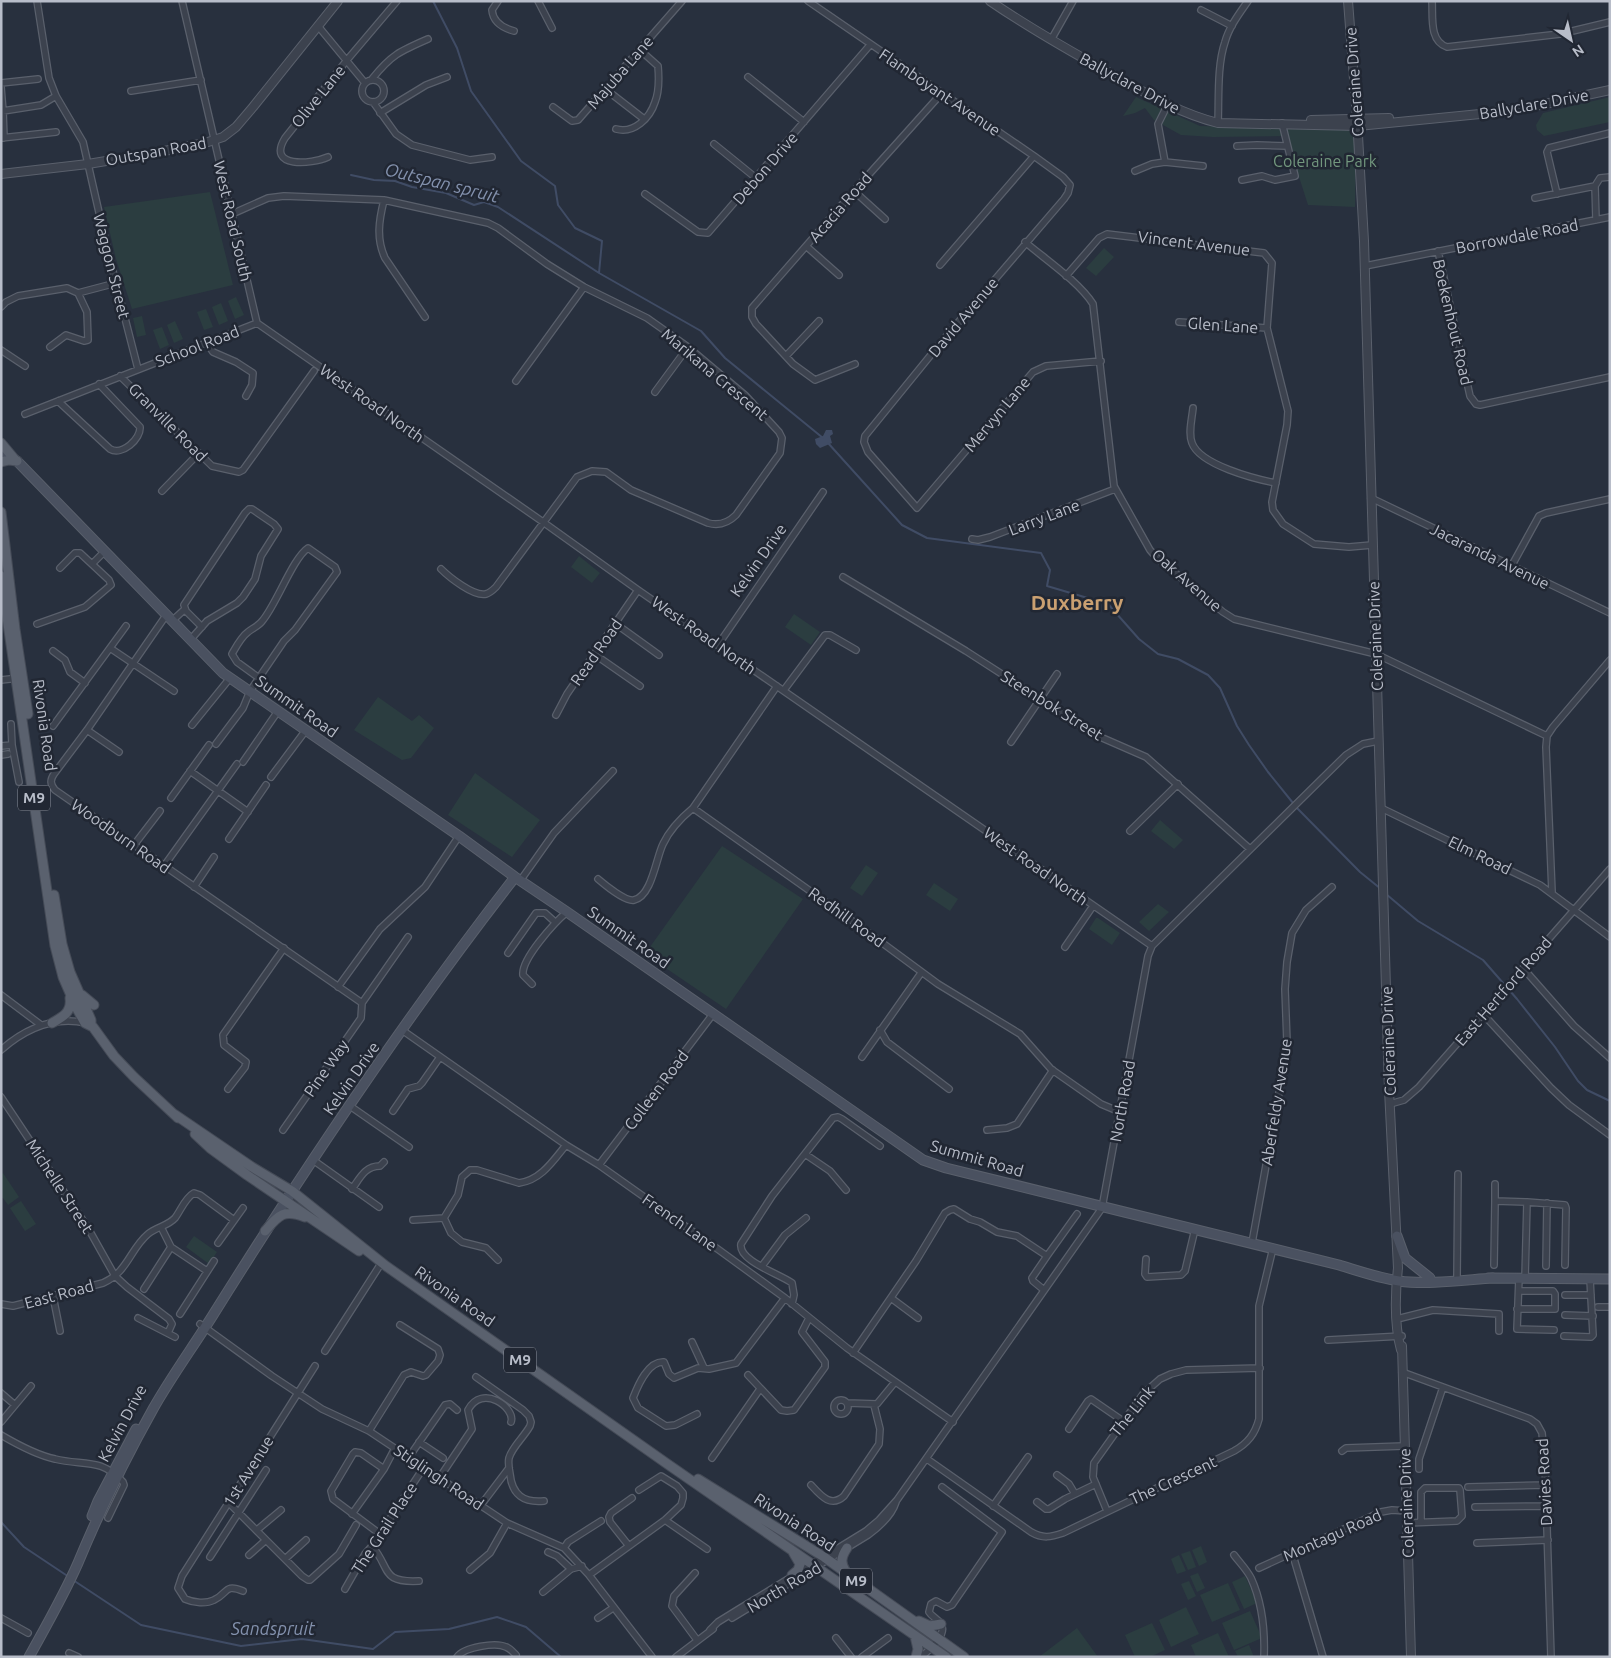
<svg xmlns="http://www.w3.org/2000/svg" width="1611" height="1658" font-family="Ubuntu,sans-serif">
	<style>
		.green { fill: #2b3d40 }
		.water { fill: #404c65 }
		.lines { fill: none; stroke-linecap: round; stroke-linejoin: round }
		.stream { stroke: #404c65; stroke-width: 2 }
		.minor-casing { stroke: #5a606c; stroke-width: 8 }
		.tertiary-casing { stroke: #5a606c; stroke-width: 10 }
		.secondary-casing { stroke: #5a606c; stroke-width: 11 }
		.primary-casing { stroke: #454b57; stroke-width: 11 }
		.minor { stroke: #3c424e; stroke-width: 5.5 }
		.tertiary { stroke: #3c424e; stroke-width: 8 }
		.secondary { stroke: #4a5160; stroke-width: 9 }
		.primary { stroke: #5a616e; stroke-width: 9 }
		.labels { text-anchor: middle; stroke-width: 5; stroke-linejoin: round; paint-order: stroke }
		.shield { fill: #212733; stroke: #8b909c; stroke-width: 1 }
		.shield-label { font-size: 15px; font-weight: bold; fill: #b8bdc9 }
		.street-label { font-size: 16px; fill: #b8bdc9; stroke: #212733 }
		.park-label { font-size: 16px; fill: #72977e; stroke: #212733 }
		.water-label { font-size: 18px; font-style: italic; fill: #8391ad; stroke: #212733 }
		.district-label { font-size: 21px; font-weight: bold; fill: #caa071; stroke: #212733 }
	</style>
	<rect width="100%" height="100%" fill="#28303e"/>
	<path class="green" d="M1136 97 1200 126 1356 130 1355 207 1308 205 1286 136 1213 137 1181 135 1154 120 1145 108 1135 113 1123 116Z
		M1610 97V122L1544 136 1537 130 1536 125 1543 113Z
		M210 192 233 285 132 309 116 259 104 207Z
		M1104 248 1114 257 1096 276 1086 268Z
		M236 297 244 315 235 319 228 301Z
		M221 303 228 321 219 325 212 307Z
		M206 309 213 327 204 330 197 312Z
		M142 316 146 335 137 337 133 318Z
		M175 321 183 339 174 343 167 325Z
		M162 327 169 345 160 349 153 330Z
		M579 556 600 573 592 583 571 567Z
		M794 614 820 632 811 645 785 627Z
		M378 697 412 721 419 715 434 728 411 758 402 760 354 730Z
		M475 773 540 820 512 857 448 815Z
		M1160 820 1183 840 1174 849 1151 831Z
		M722 846 803 899 726 1009 645 954Z
		M866 865 878 873 862 896 850 888Z
		M934 883 958 899 950 911 926 895Z
		M1158 904 1169 912 1149 931 1139 922Z
		M1096 918H1098L1120 933 1112 945 1089 929Z
		M3 1173 19 1197 8 1205 3 1198H1V1175Z
		M21 1201 36 1224 25 1231 10 1208Z
		M194 1236 217 1252 209 1264 186 1247Z
		M1201 1546 1207 1562 1199 1566 1192 1550Z
		M1190 1551 1196 1567 1188 1570 1181 1554Z
		M1179 1555 1186 1571 1177 1574 1171 1559Z
		M1198 1573 1205 1588 1197 1592 1190 1576Z
		M1245 1576 1257 1603 1244 1609 1232 1582Z
		M1189 1581 1196 1596 1188 1600 1181 1584Z
		M1228 1583 1240 1610 1212 1622 1200 1595Z
		M1186 1607 1199 1634 1171 1647 1159 1620Z
		M1250 1611 1262 1638 1234 1650 1222 1623Z
		M1152 1623 1165 1650 1150 1657H1135L1125 1635Z
		M1077 1628 1098 1657H1039Z
		M1218 1633 1229 1657H1196L1191 1645Z
		M1249 1645 1254 1657H1238L1235 1651Z"/>
	<path class="water" d="M826 430H832L833 434 830 436 832 443 820 448 816 444 815 439 823 436Z"/>
	<g class="lines">
		<path class="stream" d="M433 1 457 48 471 91 521 161 555 186 558 205 575 228 602 241 599 273 701 331 725 358 823 438
			M351 175 374 180 395 181 412 187 446 193 474 205 484 202 498 207 599 273
			M828 443 902 525 927 538 1041 553 1050 570 1047 586 1108 604 1139 639 1158 654 1178 659 1208 675 1220 688 1237 726 1249 745 1268 772 1293 803
			M1296 807 1360 872 1381 889
			M1386 894 1418 921 1483 960 1517 999 1555 1047 1578 1081 1587 1090 1610 1101
			M1 1522 24 1547 69 1577
			M73 1580 141 1625 241 1646 302 1639 373 1649 395 1632 449 1629 497 1617 526 1627 561 1657"/>
		<defs>
			<path id="minor" d="M37 1 49 78 56 96 83 142 108 252 138 369
				M182 1 257 323
				M498 1 492 10C493 22 503 28 514 31
				M538 1 552 28
				M808 1 1034 156 1063 177 1070 185 1068 193 1064 199 943 340 865 436 864 442 868 452 917 508 1033 372 1046 366 1101 361
				M1432 1C1433 17 1429 41 1447 47L1560 34 1610 22
				M1201 10 1232 26
				M318 26 365 83
				M1051 40 1073 1
				M748 77 804 122
				M372 79C391 55 400 51 428 39
				M362 91a11 11 0 1 1 22 0a11 11 0 1 1-22 0Z
				M1 83 38 79
				M1 87 3 111
				M131 91 201 80
				M613 95 644 119
				M373 102 396 134 412 145 470 160 492 157
				M1167 106 1158 124 1165 162 1203 166
				M553 107 572 121 578 120 682 1
				M380 113 426 85 447 77
				M1218 123C1219 98 1217 65 1225 42 1229 27 1239 14 1248 1
				M616 129C634 134 650 118 655 102 659 92 659 77 658 66L640 50
				M1 138 56 132
				M4 138 3 111 41 105 56 96
				M714 144 756 178
				M1237 146 1257 145 1287 146
				M328 157C312 164 266 169 285 138L347 60 397 1
				M1135 171 1152 164 1165 162
				M1242 180 1262 176 1275 180 1295 176 1282 123
				M1595 186 1596 220
				M854 191 885 219
				M645 194 698 232 708 233 870 45
				M1557 194 1547 152 1549 148 1610 133
				M1535 198 1595 186 1600 178 1610 177
				M384 200C379 220 376 239 385 258L425 317
				M232 214 268 198 284 196 384 200 488 223 498 228 547 264 584 287 647 318 688 347 745 395 779 432 782 438 780 453 736 515C728 523 719 526 708 523L631 490 606 472 592 471 577 477 496 587C493 590 490 593 486 594 474 597 449 577 441 569
				M1025 242C1045 259 1079 282 1093 304L1114 486 1150 550 1157 558 1223 612 1234 619 1376 654 1547 736
				M806 246 839 275
				M1438 251 1470 396 1476 404 1480 405 1610 377
				M940 265 1034 156
				M1365 266 1610 217
				M1066 276 1099 238 1107 234 1264 253 1272 263 1267 328 1288 411 1287 425 1272 502 1273 510 1283 524 1314 544 1349 547 1372 545
				M78 293 116 283
				M1 307 6 302 18 296 67 288 78 293 87 312 88 340 84 341 66 335 50 347
				M1179 322 1267 328
				M257 323 543 522 638 590 1152 946
				M207 343 213 352 236 362 253 373 252 385 246 396
				M1 350 25 366
				M786 356 819 321
				M855 364 815 380 793 364 756 324 752 317V308L854 191 941 94
				M120 376 212 466 239 472 243 470 314 371
				M516 381 584 287
				M655 392 688 347
				M58 401 110 449C122 456 141 439 140 427L99 384
				M1193 408C1192 419 1188 433 1192 443 1200 465 1255 479 1276 483
				M25 414 257 323
				M162 491 199 453
				M1371 498 1610 613
				M972 539 978 540 990 537 1115 489
				M92 564 105 551
				M1511 567 1539 516 1546 513 1610 499
				M843 577 966 651 1098 736 1146 757 1250 849
				M167 614 87 730 54 774C50 780 50 784 55 790L362 1003
				M173 620 185 609
				M37 624 85 607 111 585 109 580 80 553H75L60 568
				M616 624 659 655
				M191 639 207 621 237 603 243 597 255 579 261 556 278 529 274 524 252 509H249L245 513 184 605 186 611 202 627
				M718 645 823 492
				M110 648 174 691
				M53 651 65 660 70 672 85 683
				M594 654 640 686
				M1 680 19 678
				M784 690 825 635H830L856 650
				M556 715 567 694 638 590
				M11 724 12 745
				M192 725 230 678
				M53 726 126 626
				M87 730 119 752
				M1011 742 1057 674
				M216 744 243 708 250 691 284 641 295 630 337 572 335 567 308 548C293 558 277 603 263 620 259 626 253 628 248 632 241 637 236 647 232 654L237 662 259 678
				M1 746 12 745 19 782
				M1 755 8 754
				M243 762 278 711
				M190 771 248 812
				M271 777 306 730
				M171 798 209 745
				M693 808 858 925 938 984 1020 1034 1051 1069 1101 1104 1120 1112
				M1381 808 1540 885 1610 937
				M1130 831 1178 784
				M229 839 266 785
				M134 845 160 811
				M164 866 237 764
				M598 879C605 885 626 902 634 900 652 896 656 858 663 844 670 829 681 818 693 808L777 686
				M520 881 554 833 613 771
				M194 887 214 857
				M1552 892 1546 747 1547 736 1553 727 1610 660
				M1065 947 1093 906
				M508 953 536 913H545L555 922
				M1523 968 1574 1026 1610 1058
				M532 984 523 975C521 959 555 922 567 912
				M338 987 380 929 425 887 459 836
				M1 995 41 1025
				M362 1003 408 937
				M1483 1014 1551 1088 1569 1105 1610 1135
				M402 1030 566 1145 599 1165 719 1250 785 1298 847 1348 953 1422
				M880 1030 887 1042 949 1089
				M1 1050C25 1029 54 1016 86 1023
				M862 1057 921 973
				M228 1089 245 1067 246 1062 224 1045 223 1035 284 948
				M1 1097 88 1228 115 1276 127 1287 169 1319 172 1324 168 1333
				M1390 1104 1404 1100 1419 1087 1610 869
				M350 1106 409 1147
				M393 1111 408 1089 419 1086 422 1083 440 1057
				M283 1130 361 1018 362 1003
				M987 1130 1007 1128 1017 1124 1053 1070
				M805 1154 830 1171 846 1190
				M313 1160 379 1207
				M599 1165 713 1014
				M352 1189C360 1178 365 1166 380 1166L384 1162
				M1495 1201V1184
				M1527 1202 1565 1205 1566 1208 1565 1265
				M413 1220 444 1218
				M161 1227 171 1247 207 1271
				M218 1243 243 1208
				M1252 1243 1286 1054 1287 1042 1285 989 1287 962 1292 933 1306 910 1332 887
				M1047 1256 1077 1214
				M1146 1259 1145 1274 1147 1277 1181 1275 1185 1271 1195 1229
				M498 1260 486 1248 462 1242 451 1233 444 1218 458 1195 462 1177 470 1170H477L519 1183C541 1180 553 1161 566 1145
				M1494 1265 1495 1201 1527 1202 1525 1278
				M762 1266 785 1235 806 1218
				M1546 1266 1547 1203
				M1457 1277 1458 1174
				M1519 1278 1517 1329 1554 1330
				M144 1289 171 1247
				M1565 1295H1591
				M53 1296 60 1331
				M891 1298 918 1318
				M1 1304 13 1306 103 1283C128 1272 130 1249 148 1234 156 1227 168 1226 175 1218 181 1210 185 1198 194 1193L200 1195 234 1220
				M792 1304 794 1295 792 1283C780 1274 738 1261 741 1244L772 1196 833 1118 838 1117 842 1119 880 1146
				M1598 1307H1610
				M1517 1309H1555V1294L1553 1291H1522
				M180 1314 214 1261
				M1565 1315 1593 1316
				M138 1318 175 1337
				M1401 1318 1433 1310 1499 1314V1331
				M200 1324 272 1376 322 1409 369 1431 507 1523 564 1548 589 1575 652 1657
				M1564 1336 1591 1337 1593 1335 1590 1279
				M1328 1340 1402 1336
				M692 1342 704 1368
				M325 1351 382 1262
				M853 1353 916 1261 945 1213 950 1210 954 1209 970 1219 980 1222 997 1232 1017 1236 1047 1256 1032 1278 1033 1281 1044 1290
				M1402 1372 1530 1419 1537 1424 1542 1433 1545 1464 1551 1657
				M748 1375 781 1410 787 1411 794 1410 825 1367V1362L802 1332 809 1318
				M476 1377 523 1410 529 1416 531 1422 530 1426C524 1437 512 1447 509 1458 508 1463 509 1469 510 1474 512 1495 524 1503 544 1501
				M1 1393 15 1405
				M834 1407a7 7 0 1 1 14 0a7 7 0 1 1-14 0Z
				M847 1403 877 1404 895 1382
				M697 1414 675 1425 666 1426 638 1408 633 1398C638 1385 648 1361 664 1362L669 1374 674 1378 698 1368 709 1369 736 1363 785 1298
				M1 1422 31 1386
				M1069 1429 1088 1401 1091 1399 1123 1421
				M369 1431 404 1375 411 1372 423 1376 426 1375 438 1361 440 1355 438 1349 400 1325
				M1 1435C18 1445 36 1455 55 1459 82 1466 101 1457 123 1482L124 1485 108 1518
				M419 1442 443 1458
				M1342 1451 1346 1448 1404 1446
				M409 1457 445 1405 450 1404 457 1410
				M712 1458 760 1389
				M927 1459 1031 1532C1043 1539 1051 1537 1063 1533L1234 1451C1248 1443 1255 1434 1259 1419V1306L1273 1248
				M1419 1469V1459L1443 1387
				M1057 1475 1069 1484 1075 1494
				M440 1477 472 1429 468 1410C482 1383 516 1408 511 1422
				M811 1485C821 1496 831 1508 844 1496L879 1444 880 1429 874 1405
				M1468 1487 1546 1485
				M228 1502 302 1576 308 1580H310L339 1554 356 1525
				M1037 1502 1046 1509H1049L1065 1499 1096 1484
				M481 1505 509 1468
				M993 1506 1028 1457
				M1475 1507 1547 1506
				M1107 1511 1093 1477 1094 1463 1143 1394 1160 1379 1171 1374 1186 1370 1260 1368
				M352 1514 384 1469 395 1448
				M665 1520 707 1549
				M1407 1523 1457 1521 1462 1516 1460 1490 1459 1488H1425L1421 1492V1522
				M257 1530 281 1510
				M380 1534 333 1499 331 1491 353 1454 355 1452 361 1453 384 1469
				M1477 1543 1548 1540
				M372 1546C391 1568 380 1583 419 1581
				M629 1546 610 1522 609 1517 611 1513 632 1498
				M564 1548 568 1542 601 1521
				M548 1552 557 1556 571 1569
				M1292 1552 1323 1657
				M249 1555 266 1540
				M1234 1555C1240 1563 1247 1570 1251 1578 1262 1602 1265 1631 1264 1657
				M210 1557 266 1470
				M285 1559 306 1540
				M1259 1568 1381 1512 1392 1510 1407 1511
				M470 1570 490 1553 507 1523
				M695 1573 674 1596 672 1606 697 1640
				M589 1575 665 1520 681 1505 683 1498V1493L677 1486 661 1476 639 1490
				M345 1589 365 1554 372 1546 424 1467
				M243 1591C224 1583 228 1594 214 1600 206 1604 194 1603 185 1599L178 1588 182 1576 315 1366
				M543 1592 571 1569 582 1566
				M1 1618 28 1633
				M598 1618 613 1608
				M732 1618 868 1535C879 1527 892 1515 896 1502
				M710 1630 718 1622 739 1609 866 1531 879 1520 897 1500 1102 1208 1148 956 1152 946 1346 755 1363 744 1378 741
				M836 1638 851 1657
				M69 1653 78 1657
				M457 1657C464 1647 496 1642 506 1647 510 1648 513 1652 516 1655
				M676 1657 713 1629
				M862 1657 888 1638
				M921 1657C928 1651 948 1635 941 1624 938 1619 932 1617 929 1612L931 1604 936 1601 947 1607 952 1605 1002 1532 942 1487"/>
			<path id="tertiary" d="M990 1C1028 27 1068 50 1108 72 1144 92 1178 113 1218 123L1358 126 1480 114 1540 105 1610 90
				M1348 1 1357 118 1364 241 1389 1090 1398 1268C1395 1295 1394 1324 1401 1350
				M1311 120 1389 118
				M1 174 88 164 154 153 205 143 223 137 236 127 253 107 338 1
				M1402 1346 1411 1657"/>
			<path id="secondary" d="M1 452 17 461 223 673 459 836 515 877 567 912 923 1160 946 1168 1339 1265C1359 1271 1379 1278 1399 1281 1427 1285 1464 1280 1493 1278
				M1397 1236 1405 1258 1430 1278
				M1488 1278 1610 1279
				M92 1516 98 1501 136 1429
				M29 1657C46 1626 64 1595 78 1563 100 1510 125 1459 153 1409 171 1377 193 1347 213 1315 306 1166 406 1017 515 877"/>
			<path id="primary" d="M1 443 16 461
				M1 462 9 460 17 461
				M1 512 15 629 28 714
				M1 576 55 946 63 977 76 1007 85 1023 93 1027 114 1056 134 1077 178 1118
				M54 895 62 944 70 972 91 1020V1026
				M82 995 94 1005
				M52 1023C63 1017 72 1012 70 998
				M174 1114 252 1167 292 1191 386 1266 666 1463 946 1657
				M195 1134 210 1148 247 1175 359 1251
				M265 1231C279 1215 283 1209 305 1217
				M698 1479 824 1557 964 1657
				M846 1572C840 1563 841 1557 847 1548
				M792 1575 798 1570 800 1564 793 1552
				M919 1621 930 1626 941 1624
				M915 1636 918 1649 916 1657"/>
		</defs>
		<use href="#minor" class="minor-casing"/>
		<use href="#tertiary" class="tertiary-casing"/>
		<use href="#secondary" class="secondary-casing"/>
		<use href="#primary" class="primary-casing"/>
		<use href="#minor" class="minor"/>
		<use href="#tertiary" class="tertiary"/>
		<use href="#secondary" class="secondary"/>
		<use href="#primary" class="primary"/>
	</g>
	<g class="labels">
		<g class="shield">
			<rect x="18" y="785.5" width="32" height="25" rx="4"/>
			<rect x="504" y="1347.5" width="32" height="25" rx="4"/>
			<rect x="840" y="1568.5" width="32" height="25" rx="4"/>
		</g>
		<g class="shield-label">
			<text x="34" y="803">M9</text>
			<text x="520" y="1365">M9</text>
			<text x="856" y="1586">M9</text>
		</g>
		<g class="street-label">
			<text transform="translate(620 72) rotate(-49)" y="6">Majuba Lane</text>
			<text transform="translate(1354 82) rotate(-94)" y="6">Coleraine Drive</text>
			<text transform="translate(1130 83) rotate(28)" y="6">Ballyclare Drive</text>
			<text transform="translate(940 92) rotate(34)" y="6">Flamboyant Avenue</text>
			<text transform="translate(318 96) rotate(-51)" y="6">Olive Lane</text>
			<text transform="translate(1534 104) rotate(-10)" y="6">Ballyclare Drive</text>
			<text transform="translate(156 151) rotate(-10)" y="6">Outspan Road</text>
			<text transform="translate(765 168) rotate(-49)" y="6">Debon Drive</text>
			<text transform="translate(840 207) rotate(-49)" y="6">Acacia Road</text>
			<text transform="translate(233 221) rotate(77)" y="6">West Road South</text>
			<text transform="translate(1517 236) rotate(-11)" y="6">Borrowdale Road</text>
			<text transform="translate(1194 243) rotate(7)" y="6">Vincent Avenue</text>
			<text transform="translate(112 266) rotate(76)" y="6">Waggon Street</text>
			<text transform="translate(963 317) rotate(-50)" y="6">David Avenue</text>
			<text transform="translate(1453 322) rotate(77)" y="6">Boekenhout Road</text>
			<text transform="translate(1223 325) rotate(4)" y="6">Glen Lane</text>
			<text transform="translate(197 346) rotate(-21)" y="6">School Road</text>
			<text transform="translate(715 374) rotate(40)" y="6">Marikana Crescent</text>
			<text transform="translate(372 403) rotate(35)" y="6">West Road North</text>
			<text transform="translate(997 414) rotate(-50)" y="6">Mervyn Lane</text>
			<text transform="translate(168 422) rotate(45)" y="6">Granville Road</text>
			<text transform="translate(1044 517) rotate(-21)" y="6">Larry Lane</text>
			<text transform="translate(1490 556) rotate(26)" y="6">Jacaranda Avenue</text>
			<text transform="translate(758 560) rotate(-55)" y="6">Kelvin Drive</text>
			<text transform="translate(1187 580) rotate(41)" y="6">Oak Avenue</text>
			<text transform="translate(704 635) rotate(35)" y="6">West Road North</text>
			<text transform="translate(1375 636) rotate(-92)" y="6">Coleraine Drive</text>
			<text transform="translate(596 652) rotate(-55)" y="6">Read Road</text>
			<text transform="translate(1052 705) rotate(32)" y="6">Steenbok Street</text>
			<text transform="translate(297 706) rotate(35)" y="6">Summit Road</text>
			<text transform="translate(45 725) rotate(82)" y="6">Rivonia Road</text>
			<text transform="translate(121 836) rotate(35)" y="6">Woodburn Road</text>
			<text transform="translate(1480 855) rotate(26)" y="6">Elm Road</text>
			<text transform="translate(1036 866) rotate(35)" y="6">West Road North</text>
			<text transform="translate(847 917) rotate(36)" y="6">Redhill Road</text>
			<text transform="translate(629 937) rotate(35)" y="6">Summit Road</text>
			<text transform="translate(1503 991) rotate(-49)" y="6">East Hertford Road</text>
			<text transform="translate(1388 1041) rotate(-92)" y="6">Coleraine Drive</text>
			<text transform="translate(326 1068) rotate(-55)" y="6">Pine Way</text>
			<text transform="translate(351 1078) rotate(-55)" y="6">Kelvin Drive</text>
			<text transform="translate(656 1090) rotate(-53)" y="6">Colleen Road</text>
			<text transform="translate(1122 1101) rotate(-80)" y="6">North Road</text>
			<text transform="translate(1276 1102) rotate(-81)" y="6">Aberfeldy Avenue</text>
			<text transform="translate(977 1158) rotate(16)" y="6">Summit Road</text>
			<text transform="translate(60 1186) rotate(57)" y="6">Michelle Street</text>
			<text transform="translate(680 1222) rotate(35)" y="6">French Lane</text>
			<text transform="translate(59 1294) rotate(-15)" y="6">East Road</text>
			<text transform="translate(455 1296) rotate(35)" y="6">Rivonia Road</text>
			<text transform="translate(1132 1411) rotate(-51)" y="6">The Link</text>
			<text transform="translate(122 1423) rotate(-62)" y="6">Kelvin Drive</text>
			<text transform="translate(248 1471) rotate(-58)" y="6">1st Avenue</text>
			<text transform="translate(439 1477) rotate(34)" y="6">Stiglingh Road</text>
			<text transform="translate(1173 1480) rotate(-25)" y="6">The Crescent</text>
			<text transform="translate(1544 1482) rotate(-93)" y="6">Davies Road</text>
			<text transform="translate(1406 1503) rotate(-92)" y="6">Coleraine Drive</text>
			<text transform="translate(795 1522) rotate(33)" y="6">Rivonia Road</text>
			<text transform="translate(384 1528) rotate(-57)" y="6">The Grail Place</text>
			<text transform="translate(1332 1535) rotate(-24)" y="6">Montagu Road</text>
			<text transform="translate(784 1587) rotate(-31)" y="6">North Road</text>
		</g>
		<g class="park-label">
			<text x="1325" y="167">Coleraine Park</text>
		</g>
		<g class="water-label">
			<text transform="translate(442 183) rotate(14)" y="6">Outspan spruit</text>
			<text x="273" y="1635">Sandspruit</text>
		</g>
		<g class="district-label">
			<text x="1077" y="610">Duxberry</text>
		</g>
	</g>
	<rect width="1611" height="1658" fill="none" stroke="#b8bdc9" stroke-width="5"/>
	<g transform="translate(1571 40) rotate(146)" stroke="#212733" stroke-width="4" paint-order="stroke">
	<path d="M0-4L9 19L0 12L-9 19Z" fill="#b8bdc9"/>
	<text y="-8" font-size="14" font-weight="bold" text-anchor="middle" fill="#b8bdc9">N</text>
	</g>
</svg>
